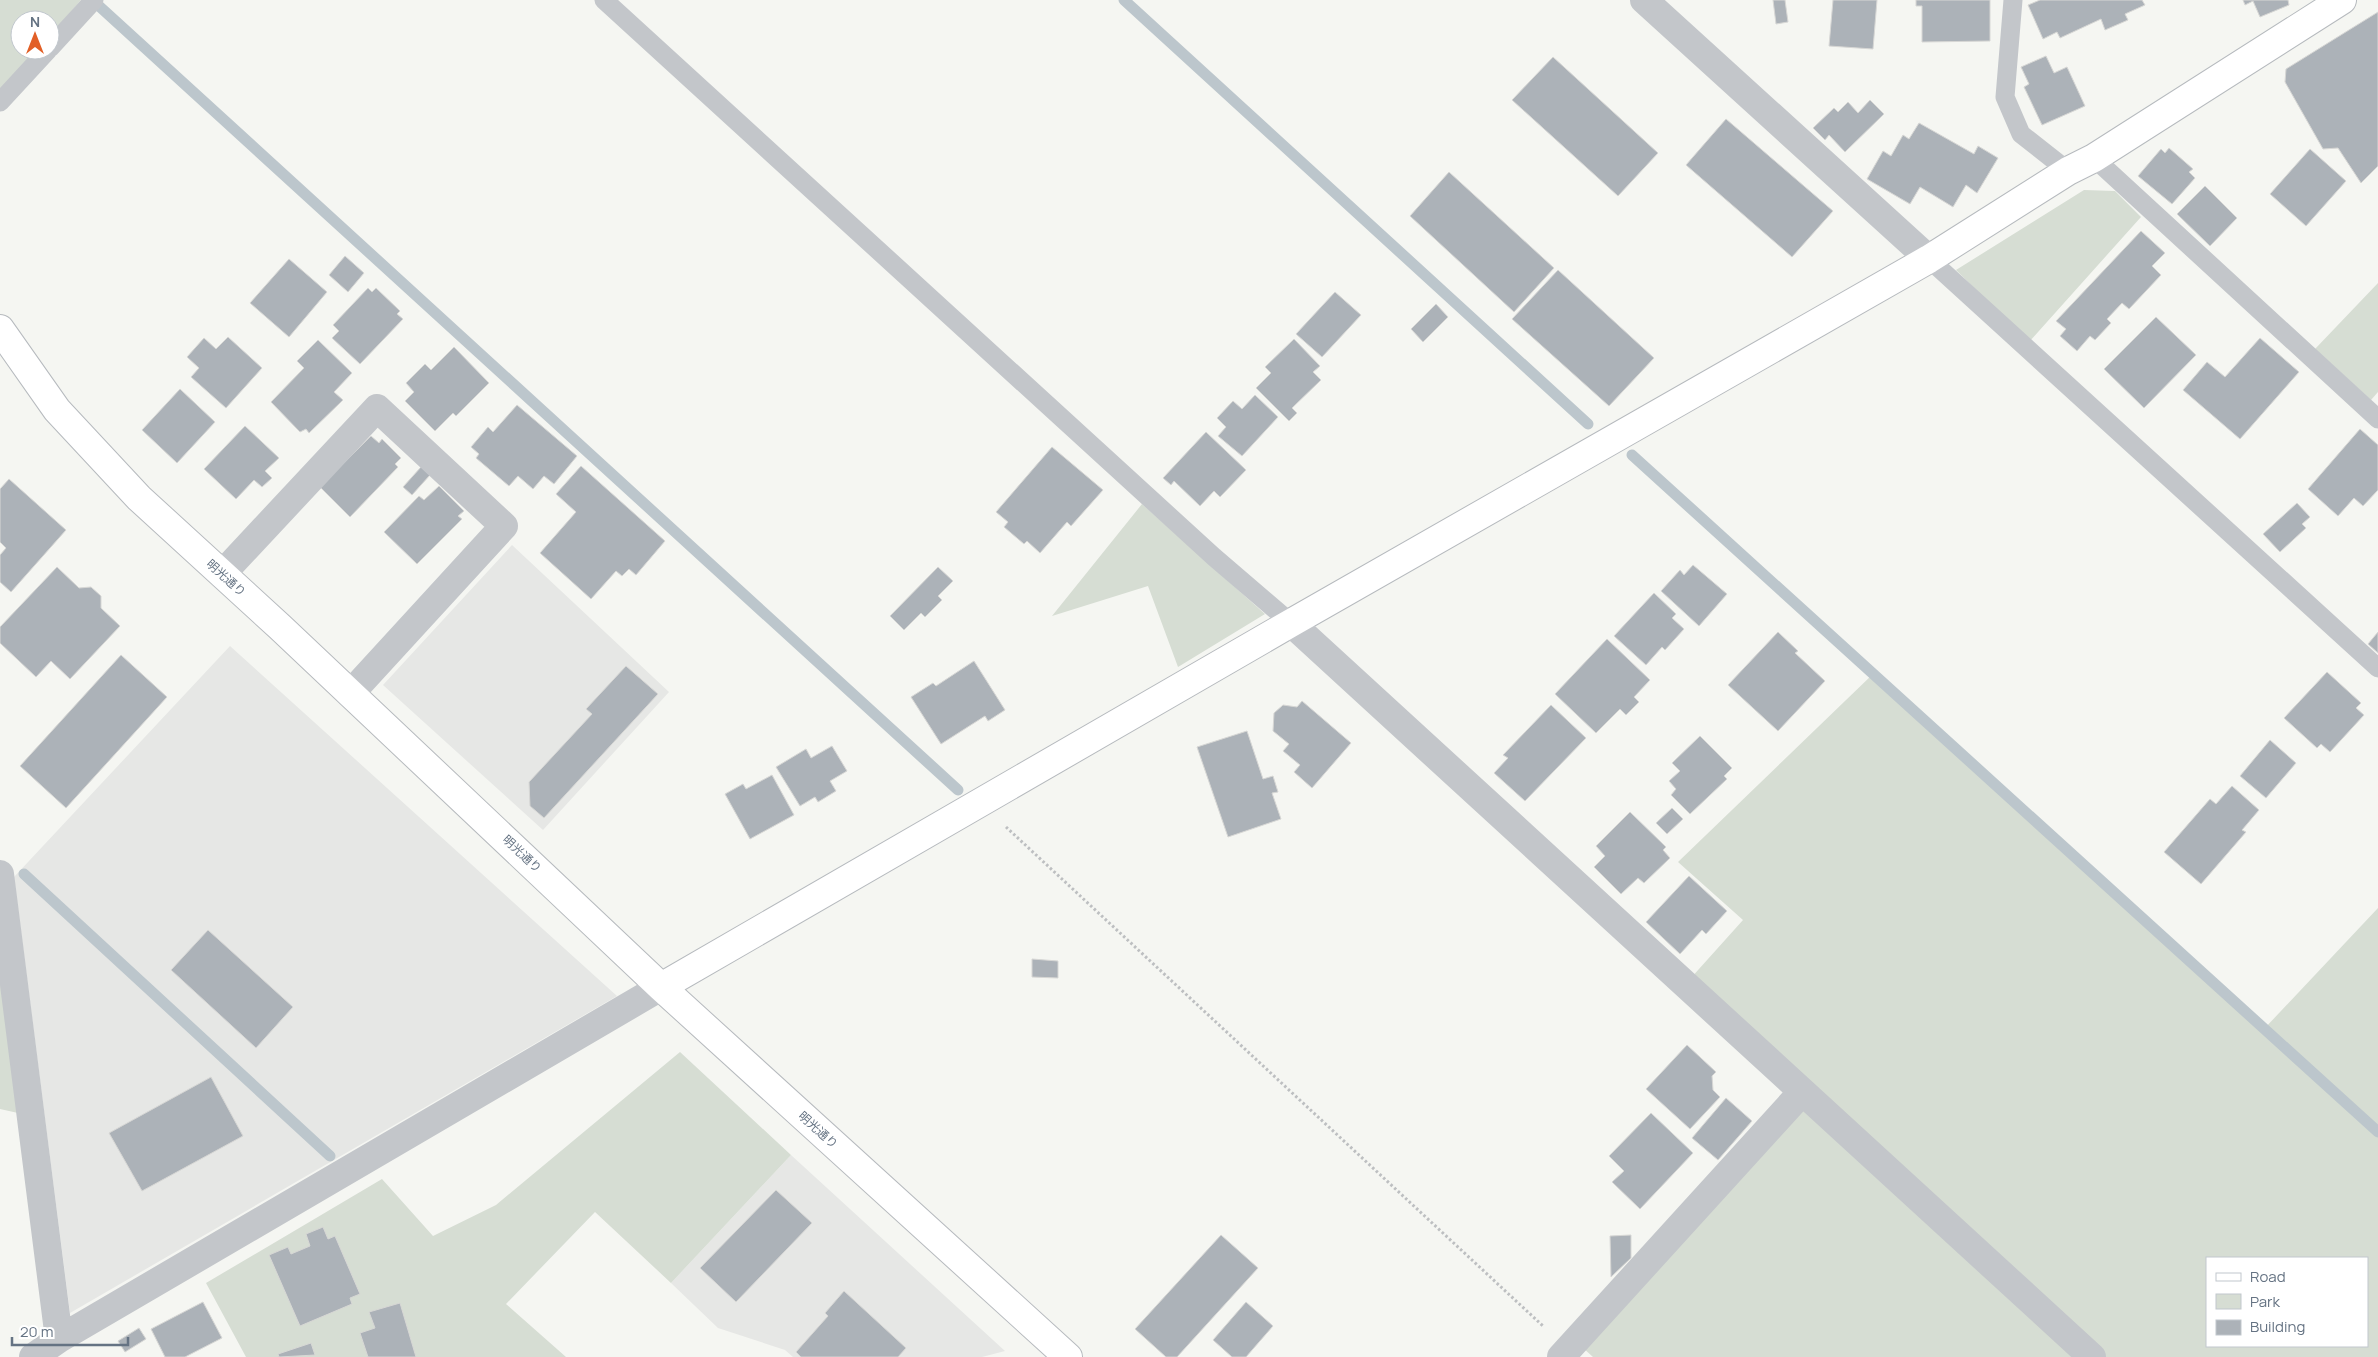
<svg xmlns="http://www.w3.org/2000/svg" width="2378" height="1357" font-family="Manrope,'Noto Sans JP',sans-serif">
	<style>
		.built { fill: #e6e7e5 }
		.green { fill: #d6ddd3; fill-rule: evenodd }
		.lines { fill: none; stroke-linecap: round; stroke-linejoin: round }
		.stream { stroke: #bcc6cc; stroke-width: 11 }
		.building { fill: #acb2b8; stroke: #d7d7d5 }
		.secondary-casing { stroke: #b6babe; stroke-width: 30 }
		.path { stroke: #bdbfc1; stroke-width: 3; stroke-dasharray: 2.5 2.5; stroke-linecap: butt }
		.lane { stroke: #c3c6ca; stroke-width: 19 }
		.street { stroke: #c3c6ca; stroke-width: 28 }
		.secondary { stroke: #fff; stroke-width: 28 }
		.labels { text-anchor: middle; stroke-width: 5; stroke-linejoin: round; paint-order: stroke }
		.street-label { font-size: 12px; fill: #657383; stroke: #fff }
	</style>
	<rect width="100%" height="100%" fill="#f5f6f2"/>
	<path class="built" d="M512 545 669 692 543 830 383 685Z
		M230 646 617 996 70 1313 14 877Z
		M791 1155 1005 1351 982 1357H793L785 1350 718 1328 671 1283Z"/>
	<path class="green" d="M0 0H81L50 36V20H20V50H38L0 93Z
		M2084 190 2115 191 2141 217 2029 342 1956 270Z
		M2378 283V392L2371 400 2315 349Z
		M1142 504 1265 614 1178 667 1148 586 1052 616Z
		M1873 674 2264 1029 2378 908V1357H2104L1690 979 1743 920 1678 862ZM2207 1258H2367V1346H2207Z
		M0 971 18 1113 0 1109Z
		M680 1052 791 1155 671 1283 595 1212 506 1304 566 1357H246L206 1283 382 1179 433 1236 496 1205Z
		M1810 1108 2077 1357H1593L1582 1347 1794 1110Z"/>
	<g class="lines">
		<path class="stream" d="M1124 0 1588 424
			M99 6 958 790
			M1632 455 2378 1132
			M24 874 330 1156"/>
	</g>
	<path class="building" d="M1773 0H1785L1788 22 1776 24Z
		M1833 0H1877L1873 49 1829 46Z
		M1916 0H1990V41L1922 42V6H1916Z
		M2040 0H2142L2145 5 2125 14 2128 20 2105 30 2101 19 2060 38 2057 32 2043 39 2028 5Z
		M2243 0H2288L2289 5 2260 17 2253 1 2245 5Z
		M2378 12V166L2361 183 2338 148 2323 149 2285 82 2286 69Z
		M2046 56 2054 73 2067 67 2085 106 2042 125 2024 87 2029 84 2021 67Z
		M1553 57 1658 153 1618 196 1512 100Z
		M1870 100 1884 114 1845 152 1829 135 1825 140 1813 128 1834 108 1838 112 1848 102 1858 113Z
		M1726 119 1833 211 1792 257 1686 165Z
		M1919 123 1974 154 1978 146 1998 158 1977 193 1966 185 1953 207 1920 187 1910 204 1867 179 1883 151 1891 156 1903 135 1909 139Z
		M2169 148 2193 169 2189 172 2195 178 2172 204 2138 176 2161 149 2165 153Z
		M2310 149 2346 181 2306 226 2270 194Z
		M1449 172 1554 268 1514 312 1410 216Z
		M2205 186 2237 218 2210 246 2177 214Z
		M2141 231 2165 253 2152 266 2161 275 2129 309 2122 303 2107 319 2111 323 2095 340 2090 336 2077 351 2060 336 2066 329 2056 321Z
		M345 256 364 273 348 292 329 275Z
		M289 259 327 292 289 337 250 303Z
		M1558 270 1654 358 1609 406 1512 319Z
		M368 288 372 292 376 288 400 311 397 314 403 319 360 364 332 338 339 331 333 325Z
		M1335 292 1361 315 1322 357 1296 334Z
		M1436 304 1448 317 1423 342 1411 329Z
		M2156 317 2196 355 2144 408 2104 369Z
		M228 337 262 368 226 408 191 377 199 368 187 357 204 338 216 349Z
		M2260 338 2299 372 2240 439 2183 390 2207 362 2225 377Z
		M1294 339 1320 366 1313 372 1321 380 1292 408 1297 413 1289 421 1256 388 1271 373 1265 367Z
		M318 340 352 373 334 392 343 400 309 433 306 429 300 432 271 402 304 368 297 361Z
		M454 347 489 383 456 416 453 413 435 431 405 401 414 392 406 383 425 364 431 370Z
		M180 389 215 422 177 463 142 430Z
		M1255 395 1278 417 1242 456 1218 436 1226 427 1217 418 1233 401 1242 409Z
		M517 405 577 456 554 484 544 476 533 489 518 476 509 486 476 458 479 454 471 447 488 427 493 432Z
		M245 426 279 458 265 471 272 478 262 487 254 480 236 499 204 469Z
		M2360 429 2378 445V490L2363 506 2354 498 2338 516 2308 489Z
		M1206 432 1246 470 1220 497 1214 491 1200 506 1174 481 1171 485 1163 478Z
		M371 436 379 443 382 439 401 458 395 464 398 467 350 517 320 487Z
		M1052 447 1103 490 1071 526 1067 522 1040 553 1027 541 1024 544 1004 527 1008 522 996 512Z
		M581 466 665 541 636 575 629 569 622 576 616 571 591 599 540 553 576 512 556 494Z
		M421 467 430 475 412 495 403 487Z
		M9 479 66 530 11 592 0 582V555L6 548 0 542V489Z
		M439 486 464 511 458 516 462 519 417 564 384 532 419 496 424 500Z
		M2297 503 2310 517 2302 524 2306 528 2280 552 2263 534Z
		M1693 565 1727 594 1699 626 1661 591 1680 570 1684 575Z
		M57 567 79 588 91 587 101 596V608L120 626 70 679 51 661 36 677 0 643V627Z
		M938 567 953 581 938 596 942 600 925 617 921 613 904 630 890 616Z
		M1654 593 1676 614 1672 618 1684 629 1665 650 1662 647 1646 665 1614 636Z
		M1778 632 1798 651 1795 653 1825 681 1778 731 1728 685Z
		M2378 632V653L2368 644Z
		M1607 639 1650 680 1634 697 1639 702 1626 715 1620 709 1596 733 1555 694Z
		M121 655 167 697 66 808 20 766Z
		M974 661 1005 710 988 721 985 716 941 744 911 697 933 683 936 686Z
		M626 666 658 694 544 818 530 806 529 782 592 714 586 709Z
		M2327 672 2361 703 2356 708 2364 715 2330 752 2321 744 2317 748 2284 718Z
		M1302 701 1351 743 1312 788 1294 772 1300 765 1283 751 1289 744 1273 731 1274 713 1283 705 1297 707Z
		M1551 705 1586 738 1525 801 1494 773 1508 758 1503 755Z
		M1247 731 1263 779 1273 776 1278 792 1272 793 1281 819 1228 837 1197 747Z
		M1700 736 1732 768 1724 776 1727 779 1690 814 1671 795 1676 789 1669 781 1680 771 1672 763Z
		M2270 740 2296 763 2266 798 2240 776Z
		M832 746 847 771 830 781 836 791 818 802 815 797 800 806 776 767 806 749 811 758Z
		M772 775 794 815 750 839 725 794 743 784 746 789Z
		M2232 786 2259 810 2242 830 2246 832 2201 884 2164 852 2210 799 2216 804Z
		M1672 808 1683 819 1667 834 1656 823Z
		M1630 812 1666 847 1663 850 1670 858 1644 883 1638 878 1621 894 1594 867 1605 856 1596 846Z
		M1689 876 1727 911 1706 934 1702 930 1680 954 1646 922Z
		M208 930 293 1007 256 1048 171 970Z
		M1032 959 1058 961V978L1032 977Z
		M1687 1045 1716 1072 1712 1076 1713 1090 1720 1097 1690 1129 1646 1089Z
		M211 1077 243 1136 142 1191 109 1133Z
		M1726 1098 1752 1121 1718 1160 1692 1138Z
		M1651 1113 1693 1153 1640 1209 1612 1182 1624 1171 1609 1156Z
		M776 1190 812 1223 736 1302 700 1268Z
		M323 1227 328 1239 335 1236 360 1294 350 1298 352 1304 300 1326 269 1255 288 1247 291 1254 310 1246 306 1234Z
		M1221 1235 1258 1268 1177 1357H1166L1135 1329Z
		M1631 1235V1258L1611 1277 1610 1236Z
		M844 1291 906 1348 898 1357H801L796 1352 828 1316 825 1313Z
		M203 1302 222 1338 185 1357H165L151 1329Z
		M1246 1302 1273 1326 1246 1357H1232L1213 1340Z
		M400 1303 416 1357H368L360 1333 375 1328 369 1312Z
		M139 1328 146 1339 125 1352 118 1341Z
		M311 1343 315 1355 279 1357 278 1354Z"/>
	<g class="lines">
		<defs>
			<path id="secondary" d="M0 329 57 410 139 498 280 627 661 987 1068 1357
				M661 987 1291 623 1929 259 2068 171 2094 158 2342 0"/>
		</defs>
		<use href="#secondary" class="secondary-casing"/>
		<path class="path" d="M1006 827 1543 1326"/>
		<path class="lane" d="M604 0 1214 557 1291 623
			M2013 0 2005 97 2021 134 2068 171
			M50 48 94 0
			M0 102 48 50
			M2094 158 2378 419
			M1929 259 2378 668"/>
		<path class="street" d="M1644 0 1929 259
			M222 574 377 408 504 526 350 694
			M1291 623 2092 1357
			M0 874 59 1339
			M33 1357 59 1339 661 987
			M1561 1357 1802 1092"/>
		<use href="#secondary" class="secondary"/>
	</g>
	<g class="labels">
		<g class="street-label">
			<text transform="translate(226 578) rotate(42)" y="4">明光通り</text>
			<text transform="translate(522 854) rotate(43)" y="4">明光通り</text>
			<text transform="translate(818 1130) rotate(42)" y="4">明光通り</text>
		</g>
	</g>
	<rect x="2206" y="1257" width="162" height="90" fill="#ffffff" stroke="#c1c7cd"/>
	<rect x="2216" y="1273" width="25" height="8" fill="#ffffff" stroke="#c1c7cd"/>
	<text x="2250" y="1282" font-size="15" fill="#657383">Road</text>
	<rect x="2216" y="1294" width="25" height="15" fill="#d6ddd3" stroke="#c1c7cd"/>
	<text x="2250" y="1307" font-size="15" fill="#657383">Park</text>
	<rect x="2216" y="1320" width="25" height="15" fill="#acb2b8" stroke="#c1c7cd"/>
	<text x="2250" y="1332" font-size="15" fill="#657383">Building</text>
	<g transform="translate(35 35)"><circle r="24" fill="#ffffff" stroke="#c1c7cd"/>
	<path d="M0-4L9 19L0 12L-9 19Z" fill="#e25f26"/>
	<text y="-8" font-size="14" font-weight="bold" text-anchor="middle" fill="#657383">N</text>
	</g>
	<path d="M12 1337v8h116v-8" fill="none" stroke="#657383" stroke-width="2.5"/>
	<text x="20" y="1337" font-size="15" fill="#657383" stroke="#ffffff" stroke-width="4" paint-order="stroke">20 m</text>
</svg>
